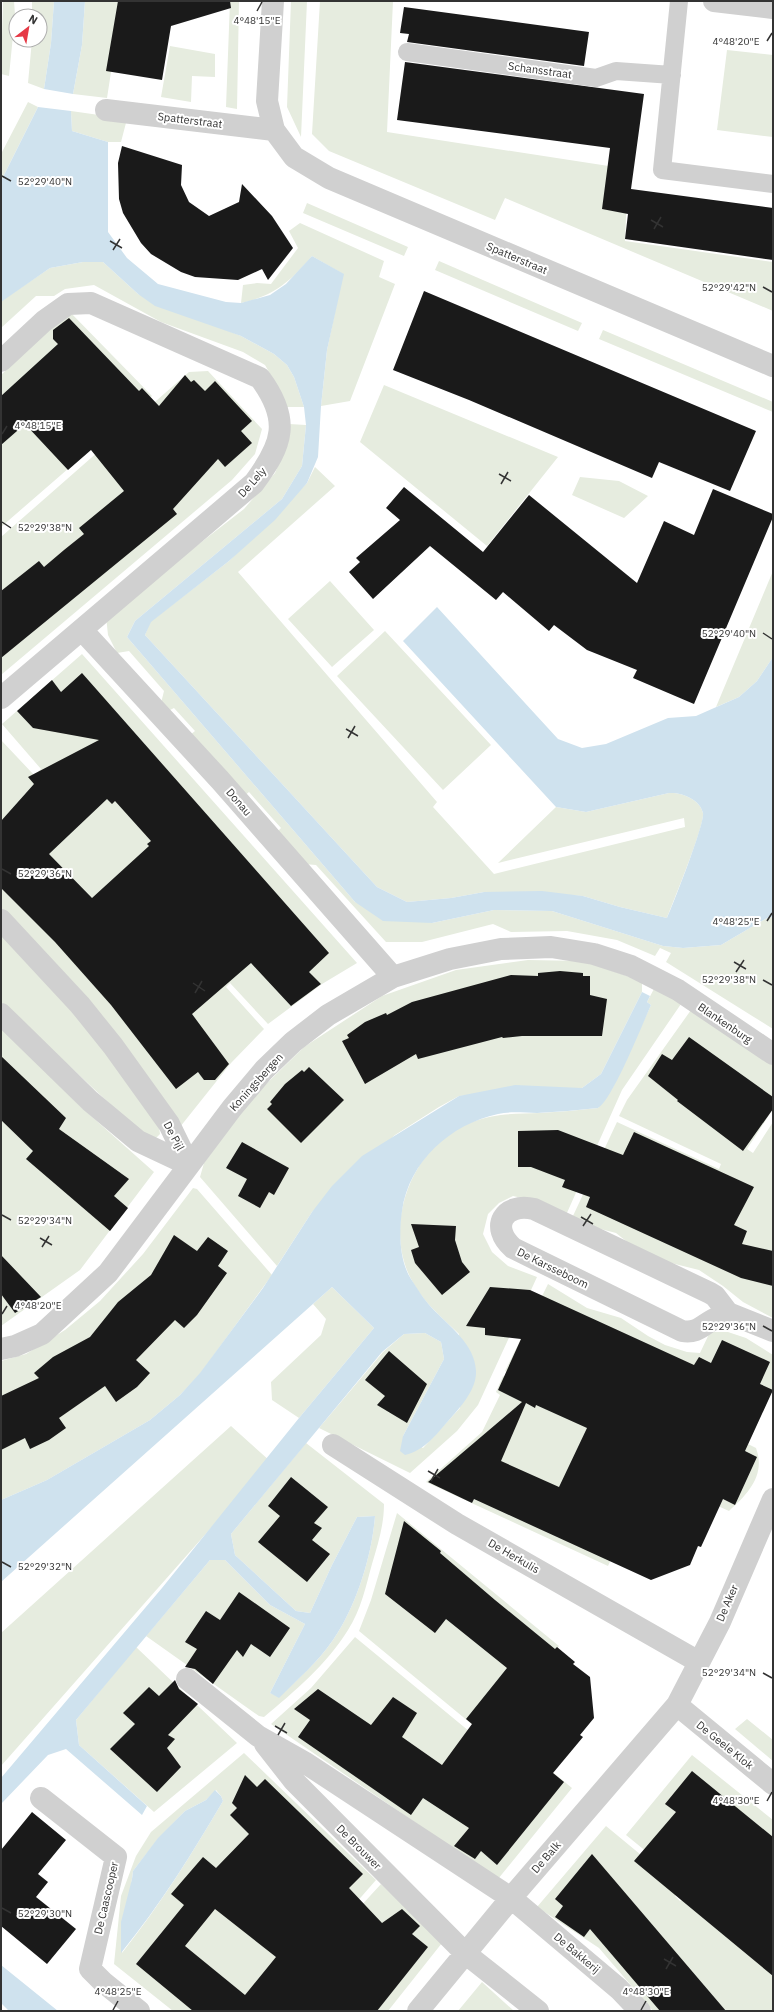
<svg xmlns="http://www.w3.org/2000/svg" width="774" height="2012" font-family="'IBM Plex Sans',sans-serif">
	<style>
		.green { fill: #e6ecdf; fill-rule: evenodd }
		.water { fill: #cfe2ee }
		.building { fill: #1a1a1a; fill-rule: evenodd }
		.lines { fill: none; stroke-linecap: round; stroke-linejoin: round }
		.service { stroke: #d0d0d0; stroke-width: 18 }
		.minor { stroke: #d0d0d0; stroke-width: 22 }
		.ticks { fill: none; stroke: #333; stroke-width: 1.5 }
		.labels { text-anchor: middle; stroke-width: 4; stroke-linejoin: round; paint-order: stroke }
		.street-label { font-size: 11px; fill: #333; stroke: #fff }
		.ticks-label { font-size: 10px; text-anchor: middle; fill: #333; stroke: #fff; stroke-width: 4; stroke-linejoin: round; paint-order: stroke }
	</style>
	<rect width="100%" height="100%" fill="#fff"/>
	<path class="green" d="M3 1H14L15 15 9 76 1 74Z
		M32 1H54L51 43 44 89 28 83 32 40H40V16H32Z
		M85 1H122L107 98 73 94 82 45Z
		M230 1H239L237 109 226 107Z
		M291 1H307L301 137 287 107Z
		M320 1H393L387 132 628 169 625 241 773 262V311L505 198 495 220 329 151 312 134Z
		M170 46 215 54V77L192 76 191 102 161 97Z
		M727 50 773 55V137L717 130Z
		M28 102 38 107 1 181V154Z
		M71 111 127 119 121 142H108L72 131Z
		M307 203 408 247 404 256 303 213Z
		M300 223 384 261 379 277 395 284 350 401 321 406 327 350 343 274 312 256C291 281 274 296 241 303L243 285 257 283 271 284 298 248 289 231Z
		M439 261 582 323 578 331 435 270Z
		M83 262H103L138 294 241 336 274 354 287 365 294 377 304 407H287L277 386 265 365 243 352 161 322 94 285 65 289 54 296H36L1 328V302L7 297 50 268Z
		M69 311 152 396 1 527V375Z
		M603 330 773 402V412L599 339Z
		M208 371 262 429 255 454 232 480 1 675V537L189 372Z
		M384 385 558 457 487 546 360 442Z
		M289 424 306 425 302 466 282 499 135 621 127 637 355 902 432 923 494 910 552 911 663 946 683 948 721 945 767 918 773 917V1029L666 962 671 953 660 948 655 956 617 940 567 931 511 932 493 924 422 942H386L316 865 304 864 275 834 281 828 249 792 243 797 190 735 195 731 174 708 168 711 161 703 164 691 129 651 117 653 108 635 106 616 244 509 275 473 286 447Z
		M315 467 335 486 238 572 437 802 433 807 494 874 685 827 684 818 498 863 556 807 586 812 669 793C681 792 700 799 703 813 705 825 673 902 667 918L620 907 583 896 517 892H484L451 898 407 902 377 887 145 635 150 622 229 561 307 483Z
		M580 477 619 481 648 496 624 518 572 495Z
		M773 571V657L757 681 739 697 716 707Z
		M330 581 374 630 332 667 288 619Z
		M385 631 491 745 443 790 337 676Z
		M82 654 357 963 322 984 268 1024 230 983 226 987 264 1029 231 1063 180 1127 1 916V740L34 775 41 769 2 724Z
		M1 930 108 1050 159 1127 160 1134 155 1139 141 1133 1 1002Z
		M528 960 583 961 642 981V992L601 1074 582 1088 459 1096 439 1107 395 1135 312 1212 277 1266 200 1177 204 1163 249 1101 304 1047 382 996 456 970Z
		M655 987 681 1004 622 1090 566 1215 536 1201 513 1196 499 1203 488 1214 483 1234 492 1252 508 1266 537 1277 478 1405 457 1431 410 1473 319 1428 383 1352 404 1334 425 1333 441 1342 444 1359 403 1436 423 1448 460 1408 459 1334C441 1317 421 1300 410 1277 383 1222 413 1143 472 1122 497 1113 514 1114 540 1113 559 1112 579 1110 598 1108L613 1087 651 1005 647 1002Z
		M691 1010 773 1065V1109L747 1149 753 1153 773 1122V1318L743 1302 723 1286 699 1270 655 1259 636 1249 616 1233 597 1228 572 1218 617 1122 719 1169 721 1164 619 1116 627 1100Z
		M1 1027 81 1107 154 1172 80 1270 1 1326Z
		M193 1188 197 1189 272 1275 200 1374 180 1395 150 1420 47 1480 1 1500V1361L26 1354 65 1330 100 1301 143 1254Z
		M548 1284 587 1308 621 1318 648 1336 665 1345 687 1352 700 1353 710 1332H728L746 1338 773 1355V1389L748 1444 756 1448C766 1475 748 1494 729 1511L651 1476 608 1566 426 1482 482 1432 500 1395 496 1392 503 1376 640 1441 643 1434 505 1371Z
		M332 1287 374 1328 299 1418 272 1400 271 1382 321 1335 326 1319 313 1304Z
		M231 1426 270 1461 1 1766V1633Z
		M306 1443 384 1504C384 1525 378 1544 372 1564 366 1586 361 1610 348 1630 327 1664 294 1692 264 1717L259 1716 146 1636 210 1560H225L270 1605 305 1624 270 1693 279 1697C298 1679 318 1662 333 1640 356 1607 372 1556 375 1516L357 1517 332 1565 310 1613 296 1611 235 1555 231 1534Z
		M397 1513 559 1646 486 1736 359 1631 371 1600Z
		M355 1637 481 1741 500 1729 572 1788 498 1879 271 1724 311 1688Z
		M136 1647 237 1743 154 1812 79 1745 76 1720Z
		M747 1719 773 1740V1761L735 1729Z
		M244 1753 376 1880 355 1904 359 1908 381 1884 442 1943 388 2011H173L114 1964 121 1896 136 1856 151 1832ZM216 1790 221 1796 223 1801C192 1854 160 1905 122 1953L133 1871 158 1839 185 1811 206 1800Z
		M692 1755 773 1820V1955L626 1835Z
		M606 1826 681 1888 675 1896 680 1901 690 1895 773 1962V2011H653L599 1948 537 1907Z
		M482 1982 514 2011H458Z"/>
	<path class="water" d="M54 1H85L82 45 73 94 44 89 51 43Z
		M38 107 71 111 72 131 108 142V232L127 258 158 284 226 302 241 303 270 295 286 284 312 256 344 274 327 350 321 406 318 457 307 483 275 520 229 561 151 622 145 635 377 887 407 902 451 898 484 892 542 891 583 896 620 907 667 918C673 905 705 823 703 813 700 799 681 792 669 793L586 812 556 807 403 641 437 607 558 739 582 748 606 744 668 718 696 716 739 697 757 681 773 657V917L767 918 721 945 683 948 663 946 552 911 494 910 432 923 383 921 355 902 127 637 135 621 282 499 302 466 306 425 304 407 294 377 287 365 274 354 241 336 155 306 138 294 103 262H83L50 268 1 302V181Z
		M642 992 650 996 647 1002 651 1005C643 1023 612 1101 598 1108 578 1110 557 1112 537 1113 525 1113 510 1111 498 1114 451 1124 409 1161 402 1211 399 1232 399 1260 411 1279 417 1288 424 1300 432 1308 449 1326 475 1344 476 1371 477 1389 460 1408 449 1420 436 1435 425 1450 405 1455L400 1451 403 1436 444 1359 441 1342 425 1333 404 1334 382 1352 231 1534 235 1555 296 1611 310 1613 332 1565 357 1517 375 1516C372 1556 356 1607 333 1640 318 1662 298 1679 279 1698L270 1693 305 1624 270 1605 225 1560H210L76 1720 79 1745 147 1806 142 1815 66 1749 48 1755 1 1804V1778L162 1588 299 1418 374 1328 332 1287 1 1582V1500L47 1480 150 1420 180 1395 200 1373 263 1288 312 1212 332 1186 362 1156 459 1096 515 1085 582 1088 601 1074Z
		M215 1790 221 1796 223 1801C192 1854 160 1905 121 1953V1922L132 1879 133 1871 158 1838 185 1811 206 1800Z
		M1 1965 58 2011H9L1 2003Z"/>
	<path class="building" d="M118 1H230L231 8 171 26 162 80 106 71Z
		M404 7 589 32 584 66 407 42 409 34 400 33Z
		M405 62 644 94 631 189 773 208V260L625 239 628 214 602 209 610 148 397 120Z
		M122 146 182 165 181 185 189 202 209 216 239 202 242 184 272 216 293 248 268 280 262 269 238 280 195 277 181 272 151 254 141 243 123 213 119 199 118 163Z
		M424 291 756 431 730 491 659 462 652 478 469 400 393 370Z
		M69 318 139 391 142 388 159 406 185 375 191 382 194 380 205 391 215 381 252 421 241 431 252 443 225 467 218 459 173 509 177 514 1 658V591L39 561 44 567 64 550 84 534 79 528 124 491 91 450 68 470 25 424 1 445V396L58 344 53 339V330Z
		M404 487 483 552 529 495 637 583 664 521 694 535 713 489 773 514V517L694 704 633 678 637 670 587 650 554 625 549 631 503 592 496 600 430 546 373 599 349 572 360 562 356 558 400 520 386 508Z
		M82 673 329 953 309 972 321 984 291 1006 251 963 192 1014 229 1064 215 1080H204L198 1072 176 1089 111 1005 55 942 1 888V821L34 784 28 777 99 740 33 728 17 711 52 680 61 692ZM107 799 112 804 115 801 151 841 147 844 149 846 92 898 49 854Z
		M560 971 583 973V976H590V995L607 999 602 1036H522L503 1038 502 1037 418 1059 416 1054 365 1084 342 1041 349 1038 347 1035 365 1022 386 1013 387 1015 412 1002 511 975 538 976V973Z
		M689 1037 773 1097V1109L743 1151 677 1101 678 1100 648 1076 662 1054 672 1060Z
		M1 1056 66 1118 59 1129 129 1179 114 1196 128 1208 110 1231 26 1159 33 1151 1 1120Z
		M309 1067 344 1100 301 1143 267 1109 272 1104 270 1102 285 1084 302 1070 304 1072Z
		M558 1130 623 1155 634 1132 754 1187 734 1225 747 1231 742 1244 773 1251V1286L741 1278 586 1207 590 1197 562 1187 565 1180 531 1167H518V1131Z
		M242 1142 289 1168 274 1195 269 1192 260 1208 238 1196 247 1179 226 1168Z
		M411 1224 456 1226 455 1240 462 1262 470 1272 442 1295 415 1263 411 1250 419 1247Z
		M174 1235 197 1251 208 1237 228 1251 218 1266 227 1273 197 1315 184 1328 175 1320 136 1360 150 1373 137 1387 116 1402 105 1386 59 1418 66 1428 49 1440 30 1449 25 1438 1 1450V1396L39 1378 34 1373 53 1357 90 1337 118 1302 151 1275Z
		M1 1255 41 1297 15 1313 1 1294Z
		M490 1287 530 1290 694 1365 699 1357 711 1363 722 1340 770 1362 760 1384 773 1390 745 1451 757 1457 735 1505 723 1499 701 1547 698 1546 690 1565 651 1580 474 1499 472 1503 428 1482 522 1402 498 1390 521 1339 485 1335V1328L466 1326ZM526 1403 535 1408 536 1405 587 1428 559 1487 501 1461Z
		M389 1351 427 1384 407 1423 377 1405 385 1396 365 1380Z
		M291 1477 328 1507 314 1523 322 1528 312 1540 330 1554 307 1582 258 1542 280 1516 268 1506Z
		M404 1521 441 1551 440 1553 495 1600 555 1649 557 1647 575 1662 573 1664 590 1677 594 1718 580 1735 583 1737 553 1773 564 1782 497 1865 481 1851 475 1859 454 1846 469 1828 423 1798 411 1815 298 1737 310 1720 294 1709 318 1689 371 1725 393 1697 417 1713 402 1737 442 1765 472 1724 466 1719 507 1668 446 1619 435 1633 385 1594Z
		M239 1592 290 1628 270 1657 251 1644 243 1657 237 1650 213 1684 195 1669 185 1667 197 1649 185 1642 206 1611 220 1620Z
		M175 1680 179 1689 198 1704 168 1735 175 1739 167 1748 181 1767 157 1792 110 1749 135 1724 123 1713 149 1687 159 1696Z
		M692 1771 773 1837V1976L634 1861 676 1812 665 1804Z
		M245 1775 257 1787 265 1779 363 1874 349 1888 382 1923 402 1909 420 1926 412 1934 428 1947 377 2011H193L136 1964 184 1905 171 1894 203 1857 216 1868 249 1834 230 1815 237 1808 232 1803ZM215 1909 276 1957 245 1995 185 1946Z
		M32 1812 66 1840 38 1874 48 1882 36 1897 76 1929 47 1964 1 1926V1850Z
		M592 1854 726 2011H660L590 1929 584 1937 555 1917 563 1906 555 1899Z"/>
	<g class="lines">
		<path class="service" d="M679 1 662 170 773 184
			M407 52 596 78 616 71 672 75"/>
		<path class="minor" d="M273 1 267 101 274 130 294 157 329 178 773 366
			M714 1 773 8
			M106 110 274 130
			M1 361 44 321 68 304 91 303 260 378C291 420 283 444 254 483L1 698
			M82 630 220 780 393 977
			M1 920 80 1005 113 1046 169 1124 189 1165
			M1 1014 90 1101 138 1141 189 1165
			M733 1316C705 1314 705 1335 682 1331L513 1248C489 1227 504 1202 534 1209L710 1293 715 1296 728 1313 773 1331
			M1 1349 15 1346 42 1334 108 1273 232 1108 264 1070 293 1042 328 1015 393 977 450 959 501 949 551 947 594 954 631 966 678 990 773 1054
			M333 1445 457 1524 699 1662
			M187 1679 258 1736 304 1762 511 1898 619 1989 640 2011
			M677 1705 773 1784
			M265 1744 294 1781 466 1954 538 2011
			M41 1798 116 1857 90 1969 103 1982 139 2011
			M418 2011 511 1898 677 1705 720 1622 773 1499"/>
	</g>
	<path class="ticks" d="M257 11 262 2M767 41 772 33M2 176 11 181M651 220 663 227M654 229 661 217M110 241 122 248M113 250 120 239M763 287 772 292M2 434 7 426M499 474 511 481M501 484 508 472M2 522 11 528M763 633 772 639M346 729 358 736M348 738 355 726M2 869 11 874M767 921 772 913M734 962 746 969M736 972 744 960M763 980 772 985M193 983 205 991M195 993 202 981M2 1215 11 1220M581 1217 593 1224M583 1226 591 1214M40 1238 52 1245M42 1247 49 1236M2 1314 7 1306M763 1326 772 1331M428 1471 440 1478M431 1481 438 1469M2 1562 11 1567M763 1673 772 1678M275 1726 287 1733M278 1735 285 1723M767 1801 772 1792M2 1908 11 1913M664 1959 676 1966M666 1969 673 1957M113 2010 118 2001M641 2010 646 2001"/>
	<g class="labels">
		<g class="street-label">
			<text transform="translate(540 70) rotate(8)" y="4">Schansstraat</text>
			<text transform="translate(190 120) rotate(7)" y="4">Spatterstraat</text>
			<text transform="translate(517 258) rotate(23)" y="4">Spatterstraat</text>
			<text transform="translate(252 482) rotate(-48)" y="4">De Lely</text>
			<text transform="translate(239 802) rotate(49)" y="4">Donau</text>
			<text transform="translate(725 1023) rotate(34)" y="4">Blankenburg</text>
			<text transform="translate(256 1082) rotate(-48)" y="4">Koningsbergen</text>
			<text transform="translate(174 1136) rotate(62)" y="4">De Pijl</text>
			<text transform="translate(553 1268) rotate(26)" y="4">De Karsseboom</text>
			<text transform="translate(514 1556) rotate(30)" y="4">De Herkulis</text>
			<text transform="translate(727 1603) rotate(-67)" y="4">De Aker</text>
			<text transform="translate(725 1745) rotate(39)" y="4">De Geele Klok</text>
			<text transform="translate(359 1847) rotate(45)" y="4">De Brouwer</text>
			<text transform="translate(546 1857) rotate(-49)" y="4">De Balk</text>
			<text transform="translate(106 1898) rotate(-77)" y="4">De Caascooper</text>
			<text transform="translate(577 1953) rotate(40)" y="4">De Bakkerij</text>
		</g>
	</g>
	<g class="ticks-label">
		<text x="257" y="24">4°48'15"E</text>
		<text x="736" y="45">4°48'20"E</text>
		<text x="45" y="185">52°29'40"N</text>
		<text x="729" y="291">52°29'42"N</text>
		<text x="38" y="429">4°48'15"E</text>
		<text x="45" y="531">52°29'38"N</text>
		<text x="729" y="637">52°29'40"N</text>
		<text x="45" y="877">52°29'36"N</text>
		<text x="736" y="925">4°48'25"E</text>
		<text x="729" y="983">52°29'38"N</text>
		<text x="45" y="1224">52°29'34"N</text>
		<text x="38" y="1309">4°48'20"E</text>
		<text x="729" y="1330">52°29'36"N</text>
		<text x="45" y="1570">52°29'32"N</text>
		<text x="729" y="1676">52°29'34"N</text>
		<text x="736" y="1804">4°48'30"E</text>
		<text x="45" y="1917">52°29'30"N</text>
		<text x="118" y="1995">4°48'25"E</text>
		<text x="646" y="1995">4°48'30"E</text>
	</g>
	<rect width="774" height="2012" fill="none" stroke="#333333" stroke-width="4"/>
	<g transform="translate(28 28) rotate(31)"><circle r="19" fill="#ffffff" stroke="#adadad"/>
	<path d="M0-3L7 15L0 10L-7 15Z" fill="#e63946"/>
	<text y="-6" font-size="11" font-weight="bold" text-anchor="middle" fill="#333333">N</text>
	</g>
</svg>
